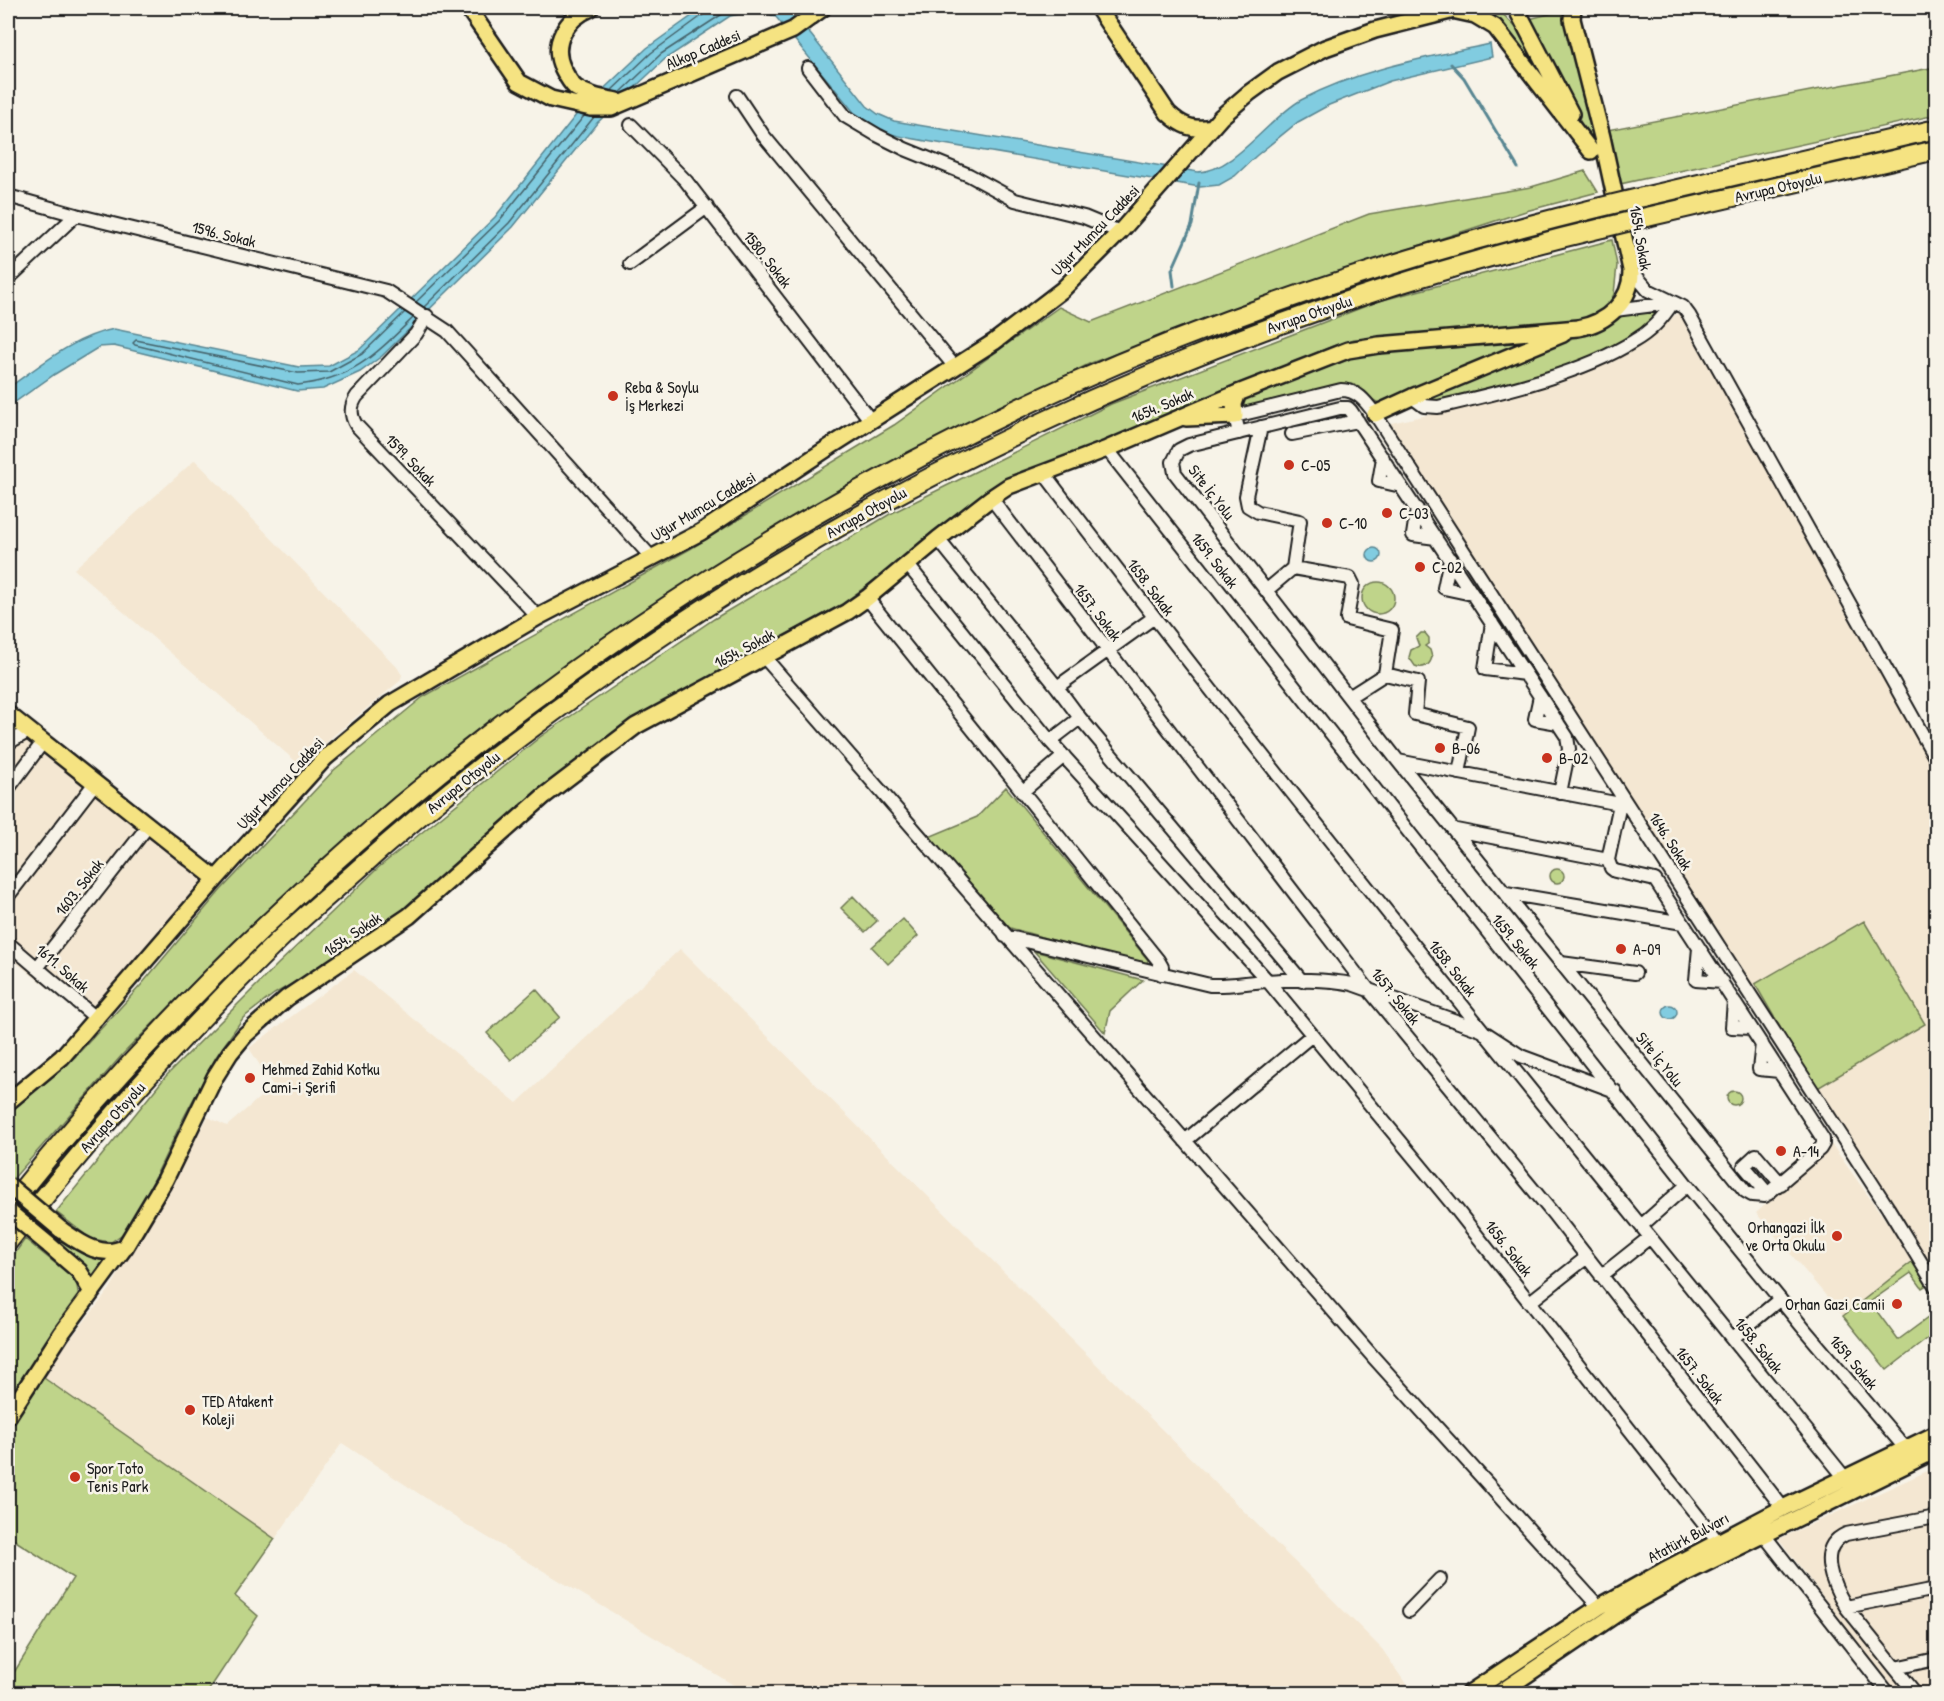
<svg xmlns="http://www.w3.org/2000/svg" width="1944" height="1701" font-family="'Patrick Hand',sans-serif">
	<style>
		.built { fill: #f4e7d2 }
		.green { fill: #bfd48a; stroke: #6e7853; stroke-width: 1.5 }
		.water { fill: #81cce0; stroke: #598692; stroke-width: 1.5 }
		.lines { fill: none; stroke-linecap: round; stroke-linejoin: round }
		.shore { stroke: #44626a; stroke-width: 1.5 }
		.stream { stroke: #598692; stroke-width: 3 }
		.minor-casing { stroke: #1c1c1c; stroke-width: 16 }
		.major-casing { stroke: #1c1c1c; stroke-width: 20 }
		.highway-casing { stroke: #1c1c1c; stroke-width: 22 }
		.minor { stroke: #f7f3e8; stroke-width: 12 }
		.major { stroke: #f5e382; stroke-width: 15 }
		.highway { stroke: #f5e382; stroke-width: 18 }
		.major-bridge-casing { stroke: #1c1c1c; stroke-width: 20; stroke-linecap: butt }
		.highway-bridge-casing { stroke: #1c1c1c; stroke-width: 22; stroke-linecap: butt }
		.major-bridge { stroke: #f5e382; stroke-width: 15 }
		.highway-bridge { stroke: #f5e382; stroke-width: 18 }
		.poi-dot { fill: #c8321e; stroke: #f7f3e8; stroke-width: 2 }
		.labels { text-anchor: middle; stroke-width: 5; stroke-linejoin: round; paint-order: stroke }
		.street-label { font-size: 16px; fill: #1c1c1c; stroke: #f7f3e8 }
		.poi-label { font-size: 16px; fill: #1c1c1c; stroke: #f7f3e8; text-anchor: start }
	</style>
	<rect width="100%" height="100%" fill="#f7f3e8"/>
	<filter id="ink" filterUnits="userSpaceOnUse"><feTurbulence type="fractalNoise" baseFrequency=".0167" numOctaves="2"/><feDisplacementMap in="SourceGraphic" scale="12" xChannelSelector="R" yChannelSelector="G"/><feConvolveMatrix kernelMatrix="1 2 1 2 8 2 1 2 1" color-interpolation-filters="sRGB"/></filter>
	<g filter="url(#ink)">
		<path class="built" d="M1687 304 1936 752V1287L1382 425 1473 405 1554 382 1642 345Z
			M195 460 397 667 402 675 400 681 334 735 299 771 294 760 74 569Z
			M8 718 206 878 87 1019 8 956Z
			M680 949 1382 1649 1412 1693 1262 1694 1260 1691 1255 1694 747 1693 462 1522 342 1443 275 1539 41 1376 110 1289 208 1117 227 1126 273 1086 249 1048 354 970 517 1103Z
			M1832 1145 1914 1260 1843 1316 1756 1213Z
			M1936 1467V1693H1896L1779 1539Z"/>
		<path class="green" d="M1499 10 1522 34 1554 96 1490 16Z
			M1565 10 1566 28 1581 74 1595 138 1593 140 1586 133 1529 19Z
			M1936 67V115L1620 184 1607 130Z
			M1585 171 1598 192 1526 211 1313 280 1091 363 976 420 865 478 730 554 610 633 487 723 326 857 229 946 123 1054 13 1179 8 1175V1114L75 1057 141 985 220 891 334 770 423 697 690 549 894 425 1059 307 1091 322 1369 214 1531 187Z
			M1612 240 1617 265 1614 294 1605 312 1595 319 1522 329 1354 339 1333 346 1002 486 842 604 633 719 507 820 413 903 326 964 274 994 243 1018 216 1057 184 1117 147 1194 124 1233 111 1242 91 1239 56 1212 166 1076 278 964 379 867 540 737 714 619 890 514 1111 404 1379 301Z
			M1673 302 1664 317 1613 352 1437 407 1412 397 1605 319Z
			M1524 339 1525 341 1514 348 1457 370 1411 391 1399 394 1382 404C1370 401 1364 389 1355 387 1332 382 1271 401 1246 407L1241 403V401L1356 356Z
			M1362 598a16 16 0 1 1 32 0a16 16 0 1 1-32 0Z
			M1421 633H1425L1429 638V643L1425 646 1430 650 1432 657C1430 666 1423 669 1415 666L1409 657 1411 650 1419 646 1416 638Z
			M1006 787 1148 960 1147 964 1143 966 1007 927 929 837 977 817Z
			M1550 876a7 7 0 1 1 14 0a7 7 0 1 1-14 0Z
			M853 896 877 921 865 932 841 908Z
			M903 919 918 936 888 964 872 947Z
			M1864 921 1925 1024 1816 1089 1755 984Z
			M1034 951 1143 980 1110 1011 1105 1033Z
			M536 989 560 1017 511 1060 487 1033Z
			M1727 1098a7 7 0 1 1 14 0a7 7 0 1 1-14 0Z
			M51 1232C70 1246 85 1258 108 1260L95 1278 47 1236Z
			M25 1239 76 1280 79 1298 8 1403V1263Z
			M1918 1257 1933 1281 1922 1288 1911 1273 1870 1302 1898 1340 1936 1312V1332L1887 1370 1843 1316Z
			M41 1376 275 1539 235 1596 258 1616 207 1693H15L8 1689V1682L73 1578 8 1536V1434L19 1410Z"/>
		<path class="water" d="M703 8H785L811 35 867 106 878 114 894 121 1198 172C1235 171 1269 118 1301 100 1360 69 1425 58 1490 44L1492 57 1390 81 1329 105 1298 122 1256 156 1235 176 1219 185 1200 187 926 141C897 136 881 134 857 116L776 17 765 12 754 11 730 16 665 59 597 123 513 227 382 356 360 372 323 389 297 391 114 346 99 347 55 374 8 407V388C41 365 73 337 114 329L299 367 329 366 359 350 495 217 576 115 647 48Z
			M1367 555a7 7 0 1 1 14 0a7 7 0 1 1-14 0Z
			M1663 1012a7 7 0 1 1 14 0a7 7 0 1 1-14 0Z"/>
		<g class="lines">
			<path class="shore" d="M611 91 651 53 703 15 706 8
				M620 93 661 54 727 11 740 8
				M416 302 499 221 584 116
				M424 307 509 223 594 117
				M405 312 362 354 329 372 298 373 136 340 133 343 135 345 298 385C353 379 376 354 413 318"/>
			<path class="stream" d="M1451 64 1464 78 1518 168
				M1174 286 1172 270 1192 225 1199 183"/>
			<defs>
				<path id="minor" d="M808 68 845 116 877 135 905 149 969 175 1015 200 1084 217 1120 232
					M737 96 763 135 955 367
					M631 125 686 181 871 421
					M8 196 76 215 386 291 447 331 652 558
					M630 264 707 207
					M1631 270 1648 290 1683 307 1689 315 1936 759
					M8 279 76 215
					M1615 310 1670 303
					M427 316 416 334 357 396C350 406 350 415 356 425L538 617
					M1412 397 1424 406 1438 407C1498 393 1582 374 1634 341 1650 332 1663 318 1673 302
					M1261 427 1246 496 1248 506 1258 512 1300 521 1293 568 1350 578 1353 584 1347 619 1392 630 1385 674 1418 682 1415 714 1468 727 1459 773
					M1239 433 1235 416 1341 390C1358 390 1366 402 1375 414L1888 1208 1936 1287
					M1292 434 1358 421
					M1107 449 1687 1185 1805 1330 1906 1449
					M1383 458 1379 481 1401 486
					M1043 472C1302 814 1576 1144 1845 1478
					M991 498 1368 989 1555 1216 1783 1508
					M1417 509 1413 535 1436 538
					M938 539 1057 687
					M1450 559 1444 588 1472 594
					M907 564 1050 741
					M1267 590 1293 568
					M867 598 1158 960 1162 967 1161 974
					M1153 618 1057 687 1080 718 1050 741 1267 980 1453 1205 1718 1542
					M1492 623 1485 669 1525 674
					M765 658 1375 1359 1599 1607
					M1540 696 1535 719 1558 723
					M1349 697 1385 674
					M1080 718 1302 981
					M8 743 29 731
					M1398 761 1620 804
					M8 789 43 742
					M1022 792 1064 756
					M1560 793 1569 749 1567 737 1351 411 1348 408H1340L1189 445 1179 450 1173 462 1175 473 1398 761 1745 1191 1752 1195 1765 1196 1820 1149 1823 1144V1139L1655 880 1615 871 1611 868 1608 860
					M1456 830 1608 860
					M1608 860 1620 804
					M1506 893 1683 923
					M8 896 95 783
					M1005 936 1210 985C1229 986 1248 982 1267 981 1292 979 1327 979 1352 984L1481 1030 1521 1056 1615 1091
					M8 943 97 1019
					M1699 948 1696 980 1722 982
					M1561 963 1635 973
					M37 968 148 826
					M1734 1001 1732 1027 1751 1028
					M1762 1044 1759 1069 1779 1071
					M1185 1141 1312 1035
					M1768 1194 1744 1166 1756 1155 1781 1184
					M1641 1226 1687 1185
					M1601 1276 1650 1237
					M1530 1302 1587 1257
					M1733 1338 1780 1299
					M1764 1535 1889 1694
					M1846 1607 1936 1589
					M1409 1611 1440 1579
					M1895 1668 1936 1659
					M1916 1694 1846 1607C1833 1585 1815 1548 1846 1534L1936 1517"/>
				<path id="major" d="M468 8 519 82 551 99 591 108H611L793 30 823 8
					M591 8C567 18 550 43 563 69 566 75 570 83 576 88 589 96 602 98 617 101
					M1098 8 1168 113C1182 126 1193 131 1212 127
					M1516 8 1571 114
					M1452 10 1475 15 1495 27 1591 151
					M1375 414 1412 397 1563 334
					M1186 418 1235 416 1234 404 1238 393
					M8 714 216 879
					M8 1102 62 1057 216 879 325 758 390 704 538 617 701 532 831 446 994 342 1062 290 1120 232 1221 117 1249 93 1278 72 1325 48 1375 30 1462 8
					M60 1229C79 1242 102 1260 125 1247
					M49 1245 79 1271 92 1292
					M8 1416 61 1334 125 1247 165 1180 215 1077 230 1053 245 1035 287 998 409 916 544 796 636 726 847 612 867 598 938 539 991 498 1009 486 1107 449 1238 393 1348 350 1379 345 1578 328C1607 323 1632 301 1631 270L1602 137 1572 19 1573 8
					M1468 1694 1599 1607 1663 1571 1783 1508 1936 1434
					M1498 1694 1634 1602 1686 1573 1936 1450"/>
				<path id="highway" d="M1643 197 1936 129
					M1647 217 1936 150
					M8 1207C289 854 658 570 1069 385 1239 309 1417 252 1597 208
					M8 1242C92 1136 182 1035 279 940 300 920 322 901 344 882 399 832 456 785 516 740 839 494 1207 322 1602 228"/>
			</defs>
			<use href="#minor" class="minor-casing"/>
			<use href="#major" class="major-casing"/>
			<use href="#highway" class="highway-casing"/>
			<use href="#minor" class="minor"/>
			<use href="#major" class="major"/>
			<use href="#highway" class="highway"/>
			<defs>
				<path id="major-bridge" d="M8 1185 60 1229
					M8 1211 49 1245"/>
				<path id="highway-bridge" d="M1597 208 1643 197
					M1602 228 1647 217"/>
			</defs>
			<use href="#major-bridge" class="major-bridge-casing"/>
			<use href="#highway-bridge" class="highway-bridge-casing"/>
			<use href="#major-bridge" class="major-bridge"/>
			<use href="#highway-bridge" class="highway-bridge"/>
		</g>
	</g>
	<g class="poi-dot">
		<circle cx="613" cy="396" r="6"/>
		<circle cx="1289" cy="465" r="6"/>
		<circle cx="1387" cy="513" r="6"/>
		<circle cx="1327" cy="523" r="6"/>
		<circle cx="1420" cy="567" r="6"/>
		<circle cx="1440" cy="748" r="6"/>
		<circle cx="1547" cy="758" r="6"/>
		<circle cx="1621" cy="949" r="6"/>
		<circle cx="250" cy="1078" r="6"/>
		<circle cx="1781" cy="1151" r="6"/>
		<circle cx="1837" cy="1236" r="6"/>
		<circle cx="1897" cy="1304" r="6"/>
		<circle cx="190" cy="1410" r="6"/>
		<circle cx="75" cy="1477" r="6"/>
	</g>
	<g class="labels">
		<g class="street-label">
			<text transform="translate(703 49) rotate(-23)" y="6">Alkop Caddesi</text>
			<text transform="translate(1778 187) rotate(-13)" y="6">Avrupa Otoyolu</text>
			<text transform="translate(1095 230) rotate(-46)" y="6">Uğur Mumcu Caddesi</text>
			<text transform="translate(224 234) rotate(14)" y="6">1596. Sokak</text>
			<text transform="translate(1641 238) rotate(80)" y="6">1654. Sokak</text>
			<text transform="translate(768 259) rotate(52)" y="6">1580. Sokak</text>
			<text transform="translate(1309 314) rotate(-19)" y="6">Avrupa Otoyolu</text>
			<text transform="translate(1162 405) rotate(-23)" y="6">1654. Sokak</text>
			<text transform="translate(411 460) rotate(46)" y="6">1599. Sokak</text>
			<text transform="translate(1212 492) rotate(52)" y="6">Site İç Yolu</text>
			<text transform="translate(703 506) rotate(-31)" y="6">Uğur Mumcu Caddesi</text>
			<text transform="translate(866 512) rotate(-29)" y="6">Avrupa Otoyolu</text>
			<text transform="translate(1215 560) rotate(52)" y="6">1659. Sokak</text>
			<text transform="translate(1151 587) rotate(53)" y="6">1658. Sokak</text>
			<text transform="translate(1098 612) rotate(53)" y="6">1657. Sokak</text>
			<text transform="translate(744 648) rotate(-28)" y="6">1654. Sokak</text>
			<text transform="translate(463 782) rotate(-39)" y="6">Avrupa Otoyolu</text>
			<text transform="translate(280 783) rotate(-47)" y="6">Uğur Mumcu Caddesi</text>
			<text transform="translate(1671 841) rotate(57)" y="6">1646. Sokak</text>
			<text transform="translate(79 887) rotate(-52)" y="6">1603. Sokak</text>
			<text transform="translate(352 934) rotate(-34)" y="6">1654. Sokak</text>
			<text transform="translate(1516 941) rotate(51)" y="6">1659. Sokak</text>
			<text transform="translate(63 968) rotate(41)" y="6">1611. Sokak</text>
			<text transform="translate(1453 968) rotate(52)" y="6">1658. Sokak</text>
			<text transform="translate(1396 996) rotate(51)" y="6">1657. Sokak</text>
			<text transform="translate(1660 1059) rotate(51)" y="6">Site İç Yolu</text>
			<text transform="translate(112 1117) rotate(-48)" y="6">Avrupa Otoyolu</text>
			<text transform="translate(1509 1248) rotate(52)" y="6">1656. Sokak</text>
			<text transform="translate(1759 1345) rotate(51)" y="6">1658. Sokak</text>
			<text transform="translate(1854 1362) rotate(50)" y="6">1659. Sokak</text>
			<text transform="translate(1700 1375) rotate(52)" y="6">1657. Sokak</text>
			<text transform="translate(1688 1537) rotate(-28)" y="6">Atatürk Bulvarı</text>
		</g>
		<g class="poi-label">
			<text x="625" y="393">Reba &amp; Soylu<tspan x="625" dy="18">İş Merkezi</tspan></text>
			<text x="1301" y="471">C-05</text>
			<text x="1399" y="519">C-03</text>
			<text x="1339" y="529">C-10</text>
			<text x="1432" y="573">C-02</text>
			<text x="1452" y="754">B-06</text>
			<text x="1559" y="764">B-02</text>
			<text x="1633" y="955">A-09</text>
			<text x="262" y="1075">Mehmed Zahid Kotku<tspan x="262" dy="18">Cami-i Şerifi</tspan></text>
			<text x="1793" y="1157">A-14</text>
			<text x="1825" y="1233" text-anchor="end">Orhangazi İlk<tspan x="1825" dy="18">ve Orta Okulu</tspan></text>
			<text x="1885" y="1310" text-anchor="end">Orhan Gazi Camii</text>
			<text x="202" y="1407">TED Atakent<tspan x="202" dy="18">Koleji</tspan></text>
			<text x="87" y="1474">Spor Toto<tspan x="87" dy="18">Tenis Park</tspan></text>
		</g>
	</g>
	<rect width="1944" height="1701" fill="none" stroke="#f7f3e8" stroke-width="30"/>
	<rect x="15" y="15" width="1914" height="1671" fill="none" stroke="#1c1c1c" stroke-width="2" filter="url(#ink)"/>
</svg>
